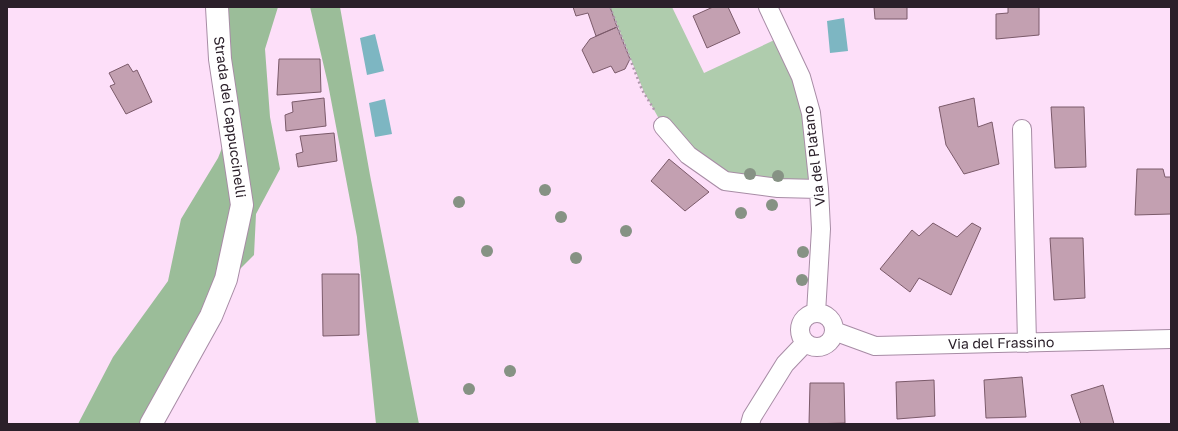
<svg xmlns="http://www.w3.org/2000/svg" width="1178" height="431" font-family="'Golos Text',sans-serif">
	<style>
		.green { fill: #afccad }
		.forest { fill: #9bbd99 }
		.water { fill: #7db6c2 }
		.building { fill: #c3a0b1; stroke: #7b5a6a }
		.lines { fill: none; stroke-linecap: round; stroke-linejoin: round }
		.minor-casing { stroke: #a78ca5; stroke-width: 20 }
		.tertiary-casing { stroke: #a78ca5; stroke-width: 24 }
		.path { stroke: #af98ac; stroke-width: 2.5; stroke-dasharray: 2 3; stroke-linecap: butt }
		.minor { stroke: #fff; stroke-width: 18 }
		.tertiary { stroke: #fff; stroke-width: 22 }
		.tree { fill: #869284 }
		.labels { text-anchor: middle; stroke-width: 3; stroke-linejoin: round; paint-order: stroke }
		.street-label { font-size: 14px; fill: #2b202a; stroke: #fff }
	</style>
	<rect width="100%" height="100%" fill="#fddff9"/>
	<path class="green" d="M610 7H672L704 73 783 36 801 77 819 189 725 181 663 126 644 92Z"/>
	<path class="forest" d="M217 7H278L265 49 270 117 280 169 256 214 254 255 223 286 151 424H78L113 357 168 281 181 219 218 158 230 128Z
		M310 7H340L370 175 419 424H376L357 237 328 84Z"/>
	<path class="water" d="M844 18 848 51 830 53 827 21Z
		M375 34 384 71 367 75 360 38Z
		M385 99 392 134 375 137 369 103Z"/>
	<path class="building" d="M573 7H610L617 27 596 36 588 13 576 16Z
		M713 7H728L740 33 707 48 693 16Z
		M874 7H907V19H875Z
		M1008 7H1039V35L996 39V14L1008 13Z
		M617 27 630 59 625 69 615 73 611 66 593 73 582 50 590 39Z
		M279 59H320L321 92 277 95Z
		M128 64 133 72 137 70 152 102 126 114 110 86 115 84 109 73Z
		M324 98 326 126 286 131 285 115 293 112 292 102Z
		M974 98 978 127 992 122 999 164 964 174 946 145 939 107Z
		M1051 107H1084L1086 167 1055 168Z
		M334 133 337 161 298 167 296 154 303 152 300 136Z
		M669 159 709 192 685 211 651 181Z
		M1137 169H1163L1165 177H1171V214L1135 215Z
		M933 223 957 237 972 223 981 228 951 295 919 278 910 292 880 269 912 230 919 236Z
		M1050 238H1083L1085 298 1054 300Z
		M322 274H359V335L323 336Z
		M1022 377 1026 417 986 418 984 380Z
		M934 380 935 416 897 419 896 382Z
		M810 383H844L845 423 809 424Z
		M1103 385 1114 424H1081L1071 395Z"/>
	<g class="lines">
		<defs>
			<path id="minor" d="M768 7 801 77 811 113 819 189 821 229 816 313
				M663 126 688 155 725 181 778 188 819 189
				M1022 129 1027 343
				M800 330a17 17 0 1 1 34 0a17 17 0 1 1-34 0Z
				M834 331 875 346 1171 339
				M750 424 752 417 785 364 805 343"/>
			<path id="tertiary" d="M151 424 211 316 226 279 242 205 220 59 217 7"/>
		</defs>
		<use href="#minor" class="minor-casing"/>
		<use href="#tertiary" class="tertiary-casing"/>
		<path class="path" d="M610 7 642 90 655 111"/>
		<use href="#minor" class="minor"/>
		<use href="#tertiary" class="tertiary"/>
	</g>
	<g class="tree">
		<circle cx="750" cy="174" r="6"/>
		<circle cx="778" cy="176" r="6"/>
		<circle cx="545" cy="190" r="6"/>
		<circle cx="459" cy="202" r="6"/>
		<circle cx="772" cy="205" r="6"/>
		<circle cx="741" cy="213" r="6"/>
		<circle cx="561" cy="217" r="6"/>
		<circle cx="626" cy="231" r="6"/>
		<circle cx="487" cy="251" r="6"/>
		<circle cx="803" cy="252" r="6"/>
		<circle cx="576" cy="258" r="6"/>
		<circle cx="802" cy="280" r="6"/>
		<circle cx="510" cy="371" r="6"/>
		<circle cx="469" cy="389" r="6"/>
	</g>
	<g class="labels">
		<g class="street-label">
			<text transform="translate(230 117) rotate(82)" y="5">Strada dei Cappuccinelli</text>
			<text transform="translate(814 156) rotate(-97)" y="5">Via del Platano</text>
			<text transform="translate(1001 343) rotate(-1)" y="5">Via del Frassino</text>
		</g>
	</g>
	<rect width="1178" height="431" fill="none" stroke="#2b202a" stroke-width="16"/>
</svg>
